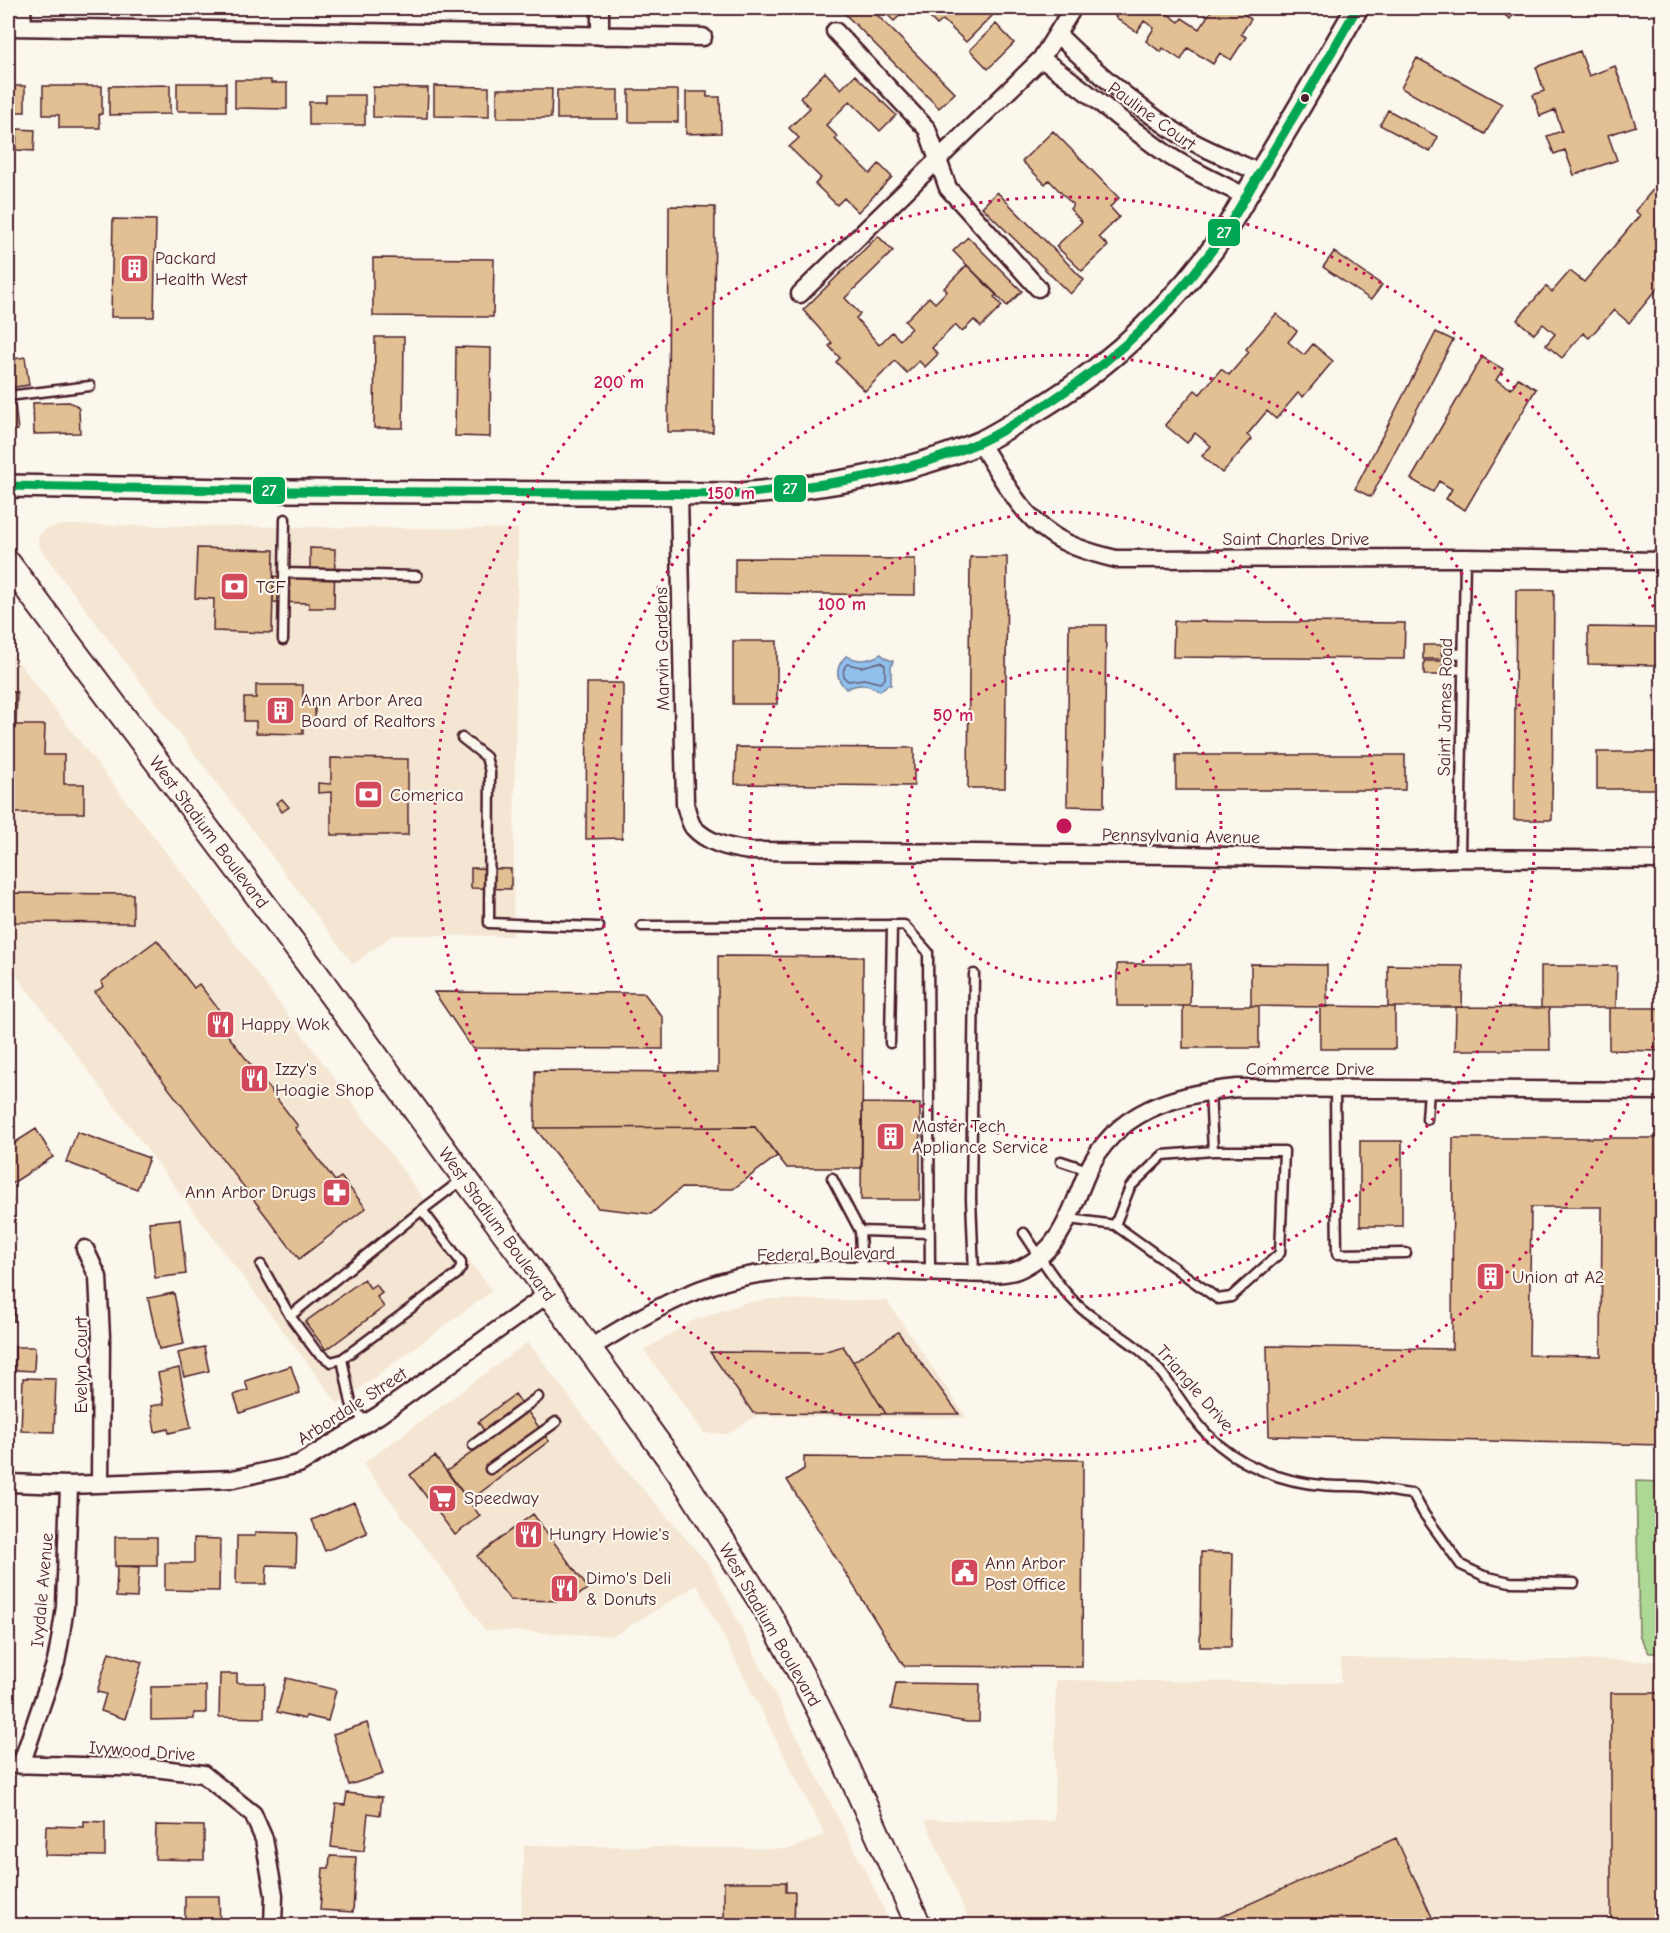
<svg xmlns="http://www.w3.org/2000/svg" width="1670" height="1933" font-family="'Comic Neue',sans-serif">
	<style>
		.built { fill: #f4e6d2 }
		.green { fill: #add794; stroke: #7c7b60; stroke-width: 1.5 }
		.water { fill: #90c0ec; stroke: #74809f; stroke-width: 1.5 }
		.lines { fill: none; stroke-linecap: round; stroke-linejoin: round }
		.shore { stroke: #665f78; stroke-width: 1.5 }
		.building { fill: #e3bf94; stroke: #4a1f2b; stroke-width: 1.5; fill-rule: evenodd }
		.service-casing { stroke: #4a1f2b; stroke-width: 13 }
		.minor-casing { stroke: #4a1f2b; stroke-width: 21 }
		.tertiary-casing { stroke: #4a1f2b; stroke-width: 26 }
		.secondary-casing { stroke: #4a1f2b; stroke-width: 28 }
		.service { stroke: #fbf7ec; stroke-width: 8 }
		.minor { stroke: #fbf7ec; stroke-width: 16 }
		.tertiary { stroke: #fbf7ec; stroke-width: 21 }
		.secondary { stroke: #fbf7ec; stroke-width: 24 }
		.bus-1-casing { stroke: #fbf7ec; stroke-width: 14 }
		.bus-1 { stroke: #00a651; stroke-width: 9 }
		.ring { fill: none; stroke: #c2185b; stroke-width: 3; stroke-dasharray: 3 6 }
		.bus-dot { fill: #4a1f2b; stroke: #fbf7ec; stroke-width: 2 }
		.labels { text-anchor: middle; stroke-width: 4.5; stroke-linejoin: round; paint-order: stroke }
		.street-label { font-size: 18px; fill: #4a1f2b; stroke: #fbf7ec }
		.poi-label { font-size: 18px; fill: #4a1f2b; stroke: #fbf7ec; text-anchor: start }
		.centre { fill: #c2185b; stroke: #fbf7ec; stroke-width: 3 }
		.ring-label { font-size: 18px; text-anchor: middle; font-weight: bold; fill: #c2185b; stroke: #fbf7ec; stroke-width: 4.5; stroke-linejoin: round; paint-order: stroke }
		.line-badge { stroke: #fbf7ec; stroke-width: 2 }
		.badge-label { font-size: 16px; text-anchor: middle; font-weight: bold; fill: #fff }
	</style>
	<rect width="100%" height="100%" fill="#fbf7ec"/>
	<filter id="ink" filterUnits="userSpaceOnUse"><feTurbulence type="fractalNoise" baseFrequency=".0167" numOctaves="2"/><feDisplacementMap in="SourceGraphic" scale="12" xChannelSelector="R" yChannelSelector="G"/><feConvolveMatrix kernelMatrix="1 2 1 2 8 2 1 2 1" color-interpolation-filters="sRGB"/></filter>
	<g filter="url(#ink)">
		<path class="built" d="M62 525 518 529 513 936 393 935 353 964 41 550 38 542 39 536 43 531 48 528Z
			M8 649 190 883 492 1291 338 1404 8 964Z
			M771 1299 887 1301 967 1418 756 1416 728 1434 704 1433 644 1350 692 1321 745 1303Z
			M528 1342 610 1451 709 1565 869 1878 891 1925H521L524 1845 789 1849 825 1835 697 1585 613 1636 485 1630 447 1576 363 1464Z
			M1341 1658 1662 1661V1925H971L925 1820 1054 1821 1056 1680 1341 1683Z"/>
		<path class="green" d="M1636 1481 1662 1482V1653H1649L1639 1635Z"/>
		<path class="water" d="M881 654 887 659 893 661 891 667V685H887L880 691C868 684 859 683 846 689 835 678 835 667 846 656 859 662 869 661 881 654Z"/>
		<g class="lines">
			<path class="shore" d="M880 662 885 665V679L880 683 864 679 848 681C842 677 842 669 847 664L861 667Z"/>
		</g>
		<path class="building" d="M839 8H870L955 93 939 108Z
			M880 8H908L894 21Z
			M923 8H984L992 16 966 42 943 20 937 25 921 9Z
			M1121 8H1168L1165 12 1179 22 1182 18 1199 29 1213 8H1250L1245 15 1251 19 1241 34 1246 37 1231 60 1220 53 1213 64 1188 48 1181 60 1163 48 1161 52 1146 41 1154 28 1144 21 1137 32 1115 17Z
			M1495 8H1519L1510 19Z
			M996 24 1014 43 988 69 970 50Z
			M1580 51 1589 76 1615 66 1636 126 1608 135 1617 160 1574 175 1565 150 1554 154 1547 136 1562 131 1555 110 1540 116 1533 95 1544 91 1536 67Z
			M1417 58 1502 104 1485 134 1401 88Z
			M825 72 841 89 855 75 896 115 880 131 850 101 826 125 838 137 835 139 870 174 879 164 892 177 858 212 844 198 837 205 815 184 821 178 789 147 799 138 789 128 810 108 800 98Z
			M235 80H271V83H287V109L235 108Z
			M177 83H226V111H177Z
			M170 85V114L109 115V86Z
			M8 86H25V112H8Z
			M43 86H102V114H99L100 128H59V115H43Z
			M434 86 489 87V117L434 116Z
			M373 87 428 88 427 118 373 117Z
			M497 89H552L551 118H497Z
			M557 90H618V119H557Z
			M629 90H678V122H629Z
			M686 92H707V97H720L721 133 686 134Z
			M326 95H365V125H309V102H326Z
			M1388 110 1438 137 1430 152 1380 125Z
			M17 129 35 130 34 151 16 150Z
			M1053 131 1119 198 1110 207 1119 217 1099 237 1108 246 1082 271 1056 246 1082 222 1070 209 1073 205 1049 180 1045 184 1022 161Z
			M1662 179V283L1629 323 1614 310 1589 338 1583 333 1562 358 1546 345 1555 334 1543 324 1534 334 1517 320 1546 286 1552 292 1570 271 1584 282 1640 215 1635 211Z
			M997 192 1084 280 1070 294 982 207Z
			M669 206 715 207 713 432H668Z
			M113 219 156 220 154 317H111Z
			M878 236 893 251 845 298 860 314 856 318 879 345 892 332 900 340 911 328 905 321 929 297 935 303 947 291 944 288 967 265 997 295 994 297 1002 306 981 327 974 320 962 332 955 325 932 348 938 354 925 367 919 361 907 373 895 361 865 391 836 362 840 358 829 346 832 343 803 310Z
			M968 237 1022 291 1007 306 953 251Z
			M1334 252 1382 285 1371 300 1323 267Z
			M373 258 494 259 493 317 373 316Z
			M1276 314 1297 331 1288 342 1304 355 1313 344 1333 361 1303 397 1298 393 1276 419 1267 411 1247 435 1252 439 1222 473 1202 456 1211 446 1195 433 1187 443 1165 425 1195 390 1200 394 1221 369 1229 375 1249 352 1246 349Z
			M1436 332 1453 340 1371 497 1355 489Z
			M375 337H404L403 428H374Z
			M456 347 491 348 490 437 455 436Z
			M25 357 29 385 8 388V360Z
			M1482 357 1503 369 1496 380 1511 389 1518 378 1536 389 1465 510 1446 499 1452 489 1439 481 1433 492 1411 479Z
			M1657 386H1662V437H1657Z
			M69 402 76 405 79 409 80 433 34 434 33 403Z
			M15 405 18 430 8 431V406Z
			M1656 453H1662V522H1656Z
			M197 548 274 550 272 633 213 631 214 599 195 598Z
			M310 548 335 549 334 608H309V603L273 602 274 576 310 577Z
			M970 557H1007L1005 788H968Z
			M735 558 915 559V595L735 593Z
			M1516 590H1554L1552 820H1514Z
			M1174 621 1405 623 1404 659 1173 657Z
			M1069 625H1106L1104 807 1067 806Z
			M1588 627 1662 628V665L1588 664Z
			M733 641H777V704H733Z
			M1423 645H1444V659H1423Z
			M1424 661H1445V675H1424Z
			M587 683H623L622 838 586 839Z
			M256 685H303V700H315V721H303V734L256 733V721H244V698H256Z
			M8 692H17L16 725H45L44 755H64V784H84V813H8Z
			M736 747 914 748V786L735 784Z
			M1597 752H1662V789H1597Z
			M1176 755H1405V790H1176Z
			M331 758 408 759V835H331V792L318 793V783L331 784Z
			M282 799 289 807 282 812 276 803Z
			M471 868 511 869V889L471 888Z
			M11 893 133 894V923L11 922Z
			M157 940 194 988 199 984 223 1015 216 1020 298 1126 295 1128 335 1181 341 1177 366 1208 299 1259 95 992 104 986 101 982Z
			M718 956 863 957 862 1168H787L755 1127 535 1128V1071L718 1072Z
			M1117 964H1191L1190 1006H1117Z
			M1251 964 1327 965V1007L1251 1006Z
			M1388 965 1463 966 1462 1007H1388Z
			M1541 966H1617L1616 1008H1541Z
			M434 992 644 993 663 1018V1049L472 1048Z
			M1183 1006H1259V1048H1183Z
			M1320 1006 1395 1007V1049H1320Z
			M1456 1007 1549 1008 1550 1050H1455Z
			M1609 1008H1662V1051L1609 1050Z
			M862 1103 920 1104V1200H861Z
			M755 1127 777 1156 733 1189 681 1188 651 1214 598 1208 535 1128Z
			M36 1129 53 1157 8 1186V1147Z
			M77 1132 149 1158 137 1189 66 1162Z
			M1453 1138H1662V1445L1269 1436 1267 1346 1452 1349ZM1531 1207H1602L1601 1356 1529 1355Z
			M1360 1141H1402V1226H1360Z
			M8 1198H12L11 1224H8Z
			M180 1219 186 1274 155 1278 149 1222Z
			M8 1271H15L14 1321H8Z
			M364 1279 370 1288 376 1284 382 1293 377 1297 384 1307 326 1350 305 1322Z
			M174 1293 184 1344 159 1349 148 1298Z
			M898 1332 959 1414H886L853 1362Z
			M843 1346 886 1414 753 1413 710 1352 820 1353Z
			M15 1347H35L34 1371 15 1370Z
			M204 1347 209 1371 184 1377 178 1353Z
			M291 1366 300 1393 240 1413 234 1395 248 1390 245 1381Z
			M179 1368 191 1428 169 1433 168 1429 155 1432 151 1406 164 1404 158 1373Z
			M23 1378 56 1379 54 1432 21 1431Z
			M515 1394 549 1441 469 1501 447 1471 490 1439 478 1422Z
			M435 1456 480 1516 455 1535 410 1475Z
			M804 1457 1083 1460 1082 1667 904 1666 787 1480 804 1469Z
			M354 1502 367 1533 325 1551 312 1520Z
			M533 1514 588 1588 571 1601 510 1600 477 1556Z
			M255 1532 297 1533 296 1566 267 1565 266 1584H236L237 1536H255Z
			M115 1537H157V1566H115Z
			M194 1538 220 1539 219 1591 165 1590V1563H194Z
			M1201 1552 1233 1553 1231 1647H1200Z
			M117 1566 139 1567 137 1598 116 1597Z
			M109 1652 142 1662 125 1719 101 1711 106 1694 97 1692Z
			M220 1674H237V1683H265L264 1718 219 1717Z
			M286 1678 336 1690 328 1721 306 1716 305 1719 277 1712Z
			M896 1683 980 1684 979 1722H967L891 1709Z
			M206 1686V1713H194V1719L151 1720V1687Z
			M1611 1693H1662V1922H1611Z
			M367 1723 383 1774 349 1785 333 1734Z
			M347 1793 382 1797 380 1815 368 1813 364 1851 331 1847 336 1804 345 1805Z
			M84 1821 105 1822V1856L45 1855 46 1826 84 1827Z
			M156 1825 204 1826V1860L155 1859Z
			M1396 1838 1436 1926H1200Z
			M330 1856 356 1857 353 1912 320 1910 323 1868H329Z
			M724 1882H786V1892H795L794 1926H710L724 1924Z
			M185 1896H219L220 1926H185Z
			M323 1921H359V1926H323Z"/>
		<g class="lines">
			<defs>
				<path id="service" d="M8 396 90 386
					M284 573 417 576
					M283 640 285 519
					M1447 653 1462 654
					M1447 669 1462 670
					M462 738 486 757 490 772 489 923 599 927
					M1460 858 1465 558
					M642 926 904 925 928 952 930 1273
					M890 1043 892 925
					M1335 1089 1337 1254 1406 1253
					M1427 1119 1429 1090
					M1061 1161 1088 1170
					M832 1178 860 1231
					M422 1210 461 1262V1268L457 1274 342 1359 331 1362 316 1351 290 1316 422 1210 463 1179
					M1069 1219 1115 1225 1218 1299 1231 1297 1280 1253 1284 1151H1213L1210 1091
					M1115 1225 1130 1187 1163 1155 1213 1151
					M1024 1233C1042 1259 1058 1288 1082 1309 1101 1325 1123 1335 1142 1352 1168 1375 1183 1409 1207 1434 1236 1464 1281 1482 1322 1485 1337 1487 1353 1485 1368 1487 1383 1489 1398 1493 1413 1494L1424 1514 1461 1565 1484 1576 1510 1582 1574 1583
					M261 1265 290 1316
					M862 1271 860 1231 928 1233
					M974 1273 971 1199 974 974
					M342 1359 351 1403 365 1423
					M473 1445 538 1397
					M490 1469 556 1422"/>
				<path id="minor" d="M22 8 23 26
					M8 27 703 37
					M835 31 927 129 948 188 1038 288
					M1058 35C1096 72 1138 109 1184 137 1208 151 1235 161 1260 173
					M600 36V8
					M1041 59C1087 89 1126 127 1171 157 1195 172 1221 184 1245 196
					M800 294 1041 59 1073 8
					M980 443C1001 475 1018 512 1051 534 1069 547 1095 554 1116 559L1465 558 1662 561
					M679 492 685 804C687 811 689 821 693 827 707 843 730 848 750 851L1182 855 1410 860 1460 858 1662 860
					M85 1249 98 1277 101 1337 100 1483
					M590 1348C648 1312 703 1279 773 1272 834 1266 897 1273 959 1273 978 1273 1005 1277 1022 1268 1063 1247 1070 1212 1087 1173 1114 1111 1175 1094 1237 1088L1662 1091
					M8 1483 69 1485 233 1479 299 1464 379 1415 548 1294
					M8 1764 154 1768 203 1774 253 1814 264 1839 274 1895 273 1926
					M21 1765 56 1662 60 1640 65 1607 69 1485"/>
				<path id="tertiary" d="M8 486 285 491 740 494C821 487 903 475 979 443 992 437 1005 429 1018 421 1096 378 1160 320 1213 249 1229 227 1242 202 1256 179 1291 123 1324 65 1357 8"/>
				<path id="secondary" d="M8 563 317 975 679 1472 768 1613 802 1676 841 1753 919 1926"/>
			</defs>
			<use href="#service" class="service-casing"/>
			<use href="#minor" class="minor-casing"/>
			<use href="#tertiary" class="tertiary-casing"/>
			<use href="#secondary" class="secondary-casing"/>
			<use href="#service" class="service"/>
			<use href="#minor" class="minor"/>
			<use href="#tertiary" class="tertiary"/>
			<use href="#secondary" class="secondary"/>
			<defs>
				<path id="bus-1" d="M8 486 285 491 740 494C821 486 903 475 978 443 995 436 1010 426 1025 417 1099 374 1162 317 1213 249 1229 227 1242 203 1256 179 1290 123 1324 66 1357 8"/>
			</defs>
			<use href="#bus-1" class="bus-1-casing"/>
			<use href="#bus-1" class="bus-1"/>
		</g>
	</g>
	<g class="ring">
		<circle cx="1064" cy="826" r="157"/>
		<circle cx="1064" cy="826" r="314"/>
		<circle cx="1064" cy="826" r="471"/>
		<path d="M1662 1020A629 629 0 1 1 1662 632"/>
	</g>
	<defs>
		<symbol id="building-square" viewBox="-11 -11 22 22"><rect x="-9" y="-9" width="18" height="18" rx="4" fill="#d1495b" stroke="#fbf7ec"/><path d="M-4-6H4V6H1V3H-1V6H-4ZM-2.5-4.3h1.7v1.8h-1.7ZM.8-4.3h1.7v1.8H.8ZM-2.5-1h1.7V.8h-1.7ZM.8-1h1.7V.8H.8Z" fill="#fff"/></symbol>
		<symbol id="bank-square" viewBox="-11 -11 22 22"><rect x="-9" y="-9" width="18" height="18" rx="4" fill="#d1495b" stroke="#fbf7ec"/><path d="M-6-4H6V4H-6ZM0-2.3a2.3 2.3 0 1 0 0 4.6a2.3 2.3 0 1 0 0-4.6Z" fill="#fff"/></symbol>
		<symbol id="restaurant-square" viewBox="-11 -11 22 22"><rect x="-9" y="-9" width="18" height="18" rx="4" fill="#d1495b" stroke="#fbf7ec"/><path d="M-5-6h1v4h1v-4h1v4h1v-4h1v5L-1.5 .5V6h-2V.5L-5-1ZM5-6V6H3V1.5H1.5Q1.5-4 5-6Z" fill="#fff"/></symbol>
		<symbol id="pharmacy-square" viewBox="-11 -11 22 22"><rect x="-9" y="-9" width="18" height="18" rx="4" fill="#d1495b" stroke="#fbf7ec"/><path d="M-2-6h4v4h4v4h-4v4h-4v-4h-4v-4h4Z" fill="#fff"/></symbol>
		<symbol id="supermarket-square" viewBox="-11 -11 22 22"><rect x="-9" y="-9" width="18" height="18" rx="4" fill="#d1495b" stroke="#fbf7ec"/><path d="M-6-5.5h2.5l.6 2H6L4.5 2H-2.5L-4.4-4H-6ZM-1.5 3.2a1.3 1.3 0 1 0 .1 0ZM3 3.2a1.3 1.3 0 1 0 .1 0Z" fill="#fff"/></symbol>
		<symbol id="civic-square" viewBox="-11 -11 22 22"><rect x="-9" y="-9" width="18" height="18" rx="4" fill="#d1495b" stroke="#fbf7ec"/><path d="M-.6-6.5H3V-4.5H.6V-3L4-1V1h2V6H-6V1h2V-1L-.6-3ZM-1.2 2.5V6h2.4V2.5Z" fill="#fff"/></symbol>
	</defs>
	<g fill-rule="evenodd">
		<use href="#building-square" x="118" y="252" width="33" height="33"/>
		<use href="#bank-square" x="218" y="570" width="33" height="33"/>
		<use href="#building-square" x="264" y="694" width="33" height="33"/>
		<use href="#bank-square" x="352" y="778" width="33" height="33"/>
		<use href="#restaurant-square" x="204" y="1008" width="33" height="33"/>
		<use href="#restaurant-square" x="238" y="1062" width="33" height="33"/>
		<use href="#building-square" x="874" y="1120" width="33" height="33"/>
		<use href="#pharmacy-square" x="320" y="1176" width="33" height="33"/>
		<use href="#building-square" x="1474" y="1260" width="33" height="33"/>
		<use href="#supermarket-square" x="426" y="1482" width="33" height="33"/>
		<use href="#restaurant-square" x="512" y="1518" width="33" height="33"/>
		<use href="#civic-square" x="948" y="1556" width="33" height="33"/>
		<use href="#restaurant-square" x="548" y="1572" width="33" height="33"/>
	</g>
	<circle class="bus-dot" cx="1305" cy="98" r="5"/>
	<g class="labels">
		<g class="street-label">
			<text transform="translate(1152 116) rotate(36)" y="6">Pauline Court</text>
			<text x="1296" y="545">Saint Charles Drive</text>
			<text transform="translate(662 649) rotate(-91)" y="6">Marvin Gardens</text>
			<text transform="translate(1445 707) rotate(-89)" y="6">Saint James Road</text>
			<text transform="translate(209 832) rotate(53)" y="6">West Stadium Boulevard</text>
			<text transform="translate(1181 836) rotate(1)" y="6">Pennsylvania Avenue</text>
			<text x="1310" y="1075">Commerce Drive</text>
			<text transform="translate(497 1224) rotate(54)" y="6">West Stadium Boulevard</text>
			<text transform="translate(826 1254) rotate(-1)" y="6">Federal Boulevard</text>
			<text transform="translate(81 1365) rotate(-90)" y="6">Evelyn Court</text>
			<text transform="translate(1195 1388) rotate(49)" y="6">Triangle Drive</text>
			<text transform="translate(352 1406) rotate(-33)" y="6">Arbordale Street</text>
			<text transform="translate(42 1590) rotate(-85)" y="6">Ivydale Avenue</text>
			<text transform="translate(770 1625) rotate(60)" y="6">West Stadium Boulevard</text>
			<text transform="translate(142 1751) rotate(4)" y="6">Ivywood Drive</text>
		</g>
		<g class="poi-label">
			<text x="155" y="264">Packard<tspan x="155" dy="21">Health West</tspan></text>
			<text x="256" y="593">TCF</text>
			<text x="301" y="706">Ann Arbor Area<tspan x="301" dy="21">Board of Realtors</tspan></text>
			<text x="390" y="801">Comerica</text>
			<text x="241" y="1030">Happy Wok</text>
			<text x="275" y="1075">Izzy's<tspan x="275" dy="21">Hoagie Shop</tspan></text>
			<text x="912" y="1132">Master Tech<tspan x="912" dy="21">Appliance Service</tspan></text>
			<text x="316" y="1198" text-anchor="end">Ann Arbor Drugs</text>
			<text x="1512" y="1283">Union at A2</text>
			<text x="464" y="1504">Speedway</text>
			<text x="549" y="1540">Hungry Howie's</text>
			<text x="985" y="1569">Ann Arbor<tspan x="985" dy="21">Post Office</tspan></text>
			<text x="586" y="1584">Dimo's Deli<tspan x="586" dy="21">&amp; Donuts</tspan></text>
		</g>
	</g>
	<circle cx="1064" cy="826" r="9" class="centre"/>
	<g class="ring-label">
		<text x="619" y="388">200 m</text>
		<text x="731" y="499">150 m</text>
		<text x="842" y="610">100 m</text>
		<text x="953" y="721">50 m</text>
	</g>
	<g class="line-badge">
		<rect x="1207" y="218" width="34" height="29" rx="6" fill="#00a651"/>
		<rect x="773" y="474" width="34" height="29" rx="6" fill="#00a651"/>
		<rect x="252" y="476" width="34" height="29" rx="6" fill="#00a651"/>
	</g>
	<g class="badge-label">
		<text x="1224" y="238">27</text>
		<text x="790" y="494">27</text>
		<text x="269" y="496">27</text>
	</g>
	<rect width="1670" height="1933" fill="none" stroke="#fbf7ec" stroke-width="30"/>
	<rect x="15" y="15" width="1640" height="1903" fill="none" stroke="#4a1f2b" stroke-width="2" filter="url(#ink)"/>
</svg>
